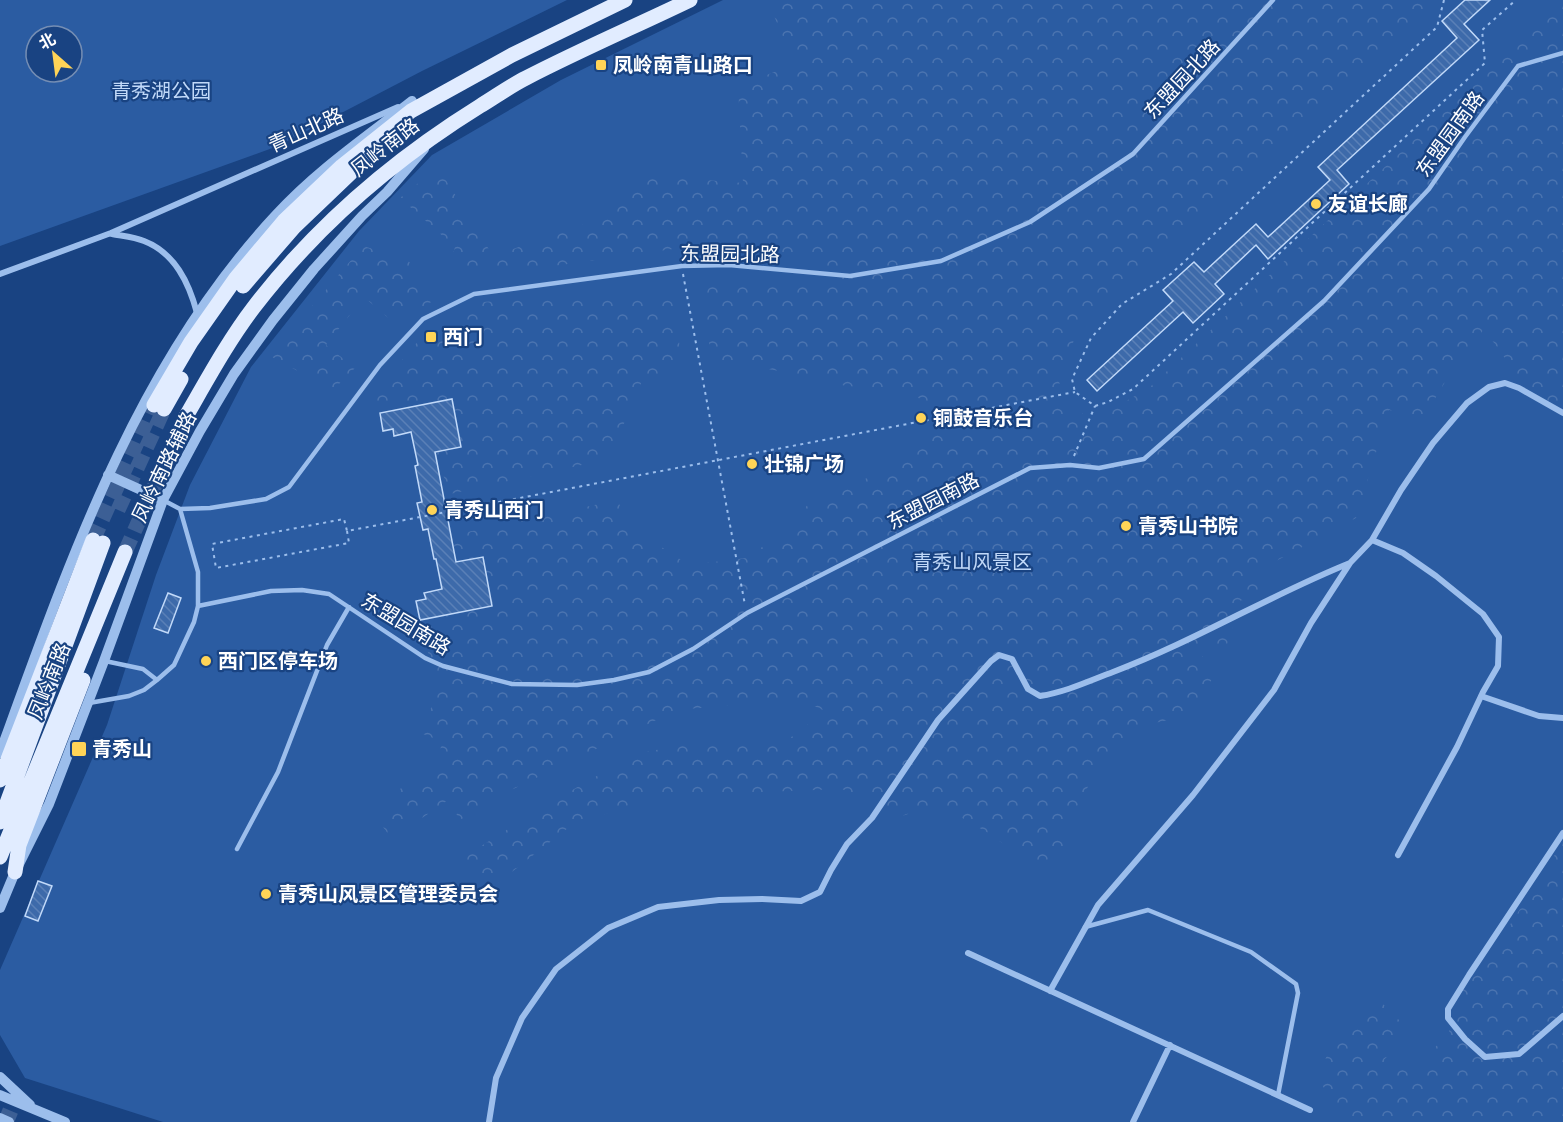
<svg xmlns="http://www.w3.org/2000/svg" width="1563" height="1122" font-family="'IBM Plex Sans','Noto Sans SC',sans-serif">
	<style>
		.green { fill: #2b5ca2; fill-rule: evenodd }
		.forest { fill: url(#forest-crowns) }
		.building { fill: url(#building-back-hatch); stroke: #c1d9f9; stroke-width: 1.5 }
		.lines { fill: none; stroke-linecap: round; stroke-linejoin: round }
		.primary-tunnel { stroke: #3c5f95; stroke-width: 15; stroke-dasharray: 15 8; stroke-linecap: butt }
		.trunk-tunnel { stroke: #3c5f95; stroke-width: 16; stroke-dasharray: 16 8; stroke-linecap: butt }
		.path { stroke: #9cbeec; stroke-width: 2; stroke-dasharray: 3 4.5; stroke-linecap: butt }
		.service { stroke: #9cbeec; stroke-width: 4.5 }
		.minor { stroke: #9cbeec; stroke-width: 6 }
		.tertiary { stroke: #9cbeec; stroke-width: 10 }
		.primary { stroke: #e1ecff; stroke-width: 15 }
		.poi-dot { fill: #ffd457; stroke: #194382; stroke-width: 2 }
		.labels { text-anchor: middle; stroke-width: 4.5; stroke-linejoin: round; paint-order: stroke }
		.poi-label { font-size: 20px; font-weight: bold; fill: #fff; stroke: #194382; text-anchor: start }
		.street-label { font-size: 20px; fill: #fff; stroke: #194382 }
		.park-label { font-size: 20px; fill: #c1d9f9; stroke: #194382 }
	</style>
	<defs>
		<pattern id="forest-crowns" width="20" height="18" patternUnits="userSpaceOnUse" patternTransform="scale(1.5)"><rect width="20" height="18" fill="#2b5ca2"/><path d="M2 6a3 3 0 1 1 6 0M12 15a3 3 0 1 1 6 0" fill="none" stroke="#4b74b0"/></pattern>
		<pattern id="building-back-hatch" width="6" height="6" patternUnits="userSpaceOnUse" patternTransform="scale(1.5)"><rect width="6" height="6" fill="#3d6aaa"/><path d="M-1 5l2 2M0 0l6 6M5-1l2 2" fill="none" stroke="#5a80b7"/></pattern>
	</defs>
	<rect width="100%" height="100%" fill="#194382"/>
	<path class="green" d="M0 0H567L422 71 278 146 0 246ZM36 36H72V72H36Z
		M723 0H1563V1122H163L25 1078 0 1035V970L107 725 156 575 190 485 251 367 359 231 432 155 561 80Z"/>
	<path class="forest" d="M767 0H1436L1078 331 1058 378 1065 402 1086 416 1118 406 1150 387 1563 0V412L1544 413 1484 329 1451 372 1424 417 1389 410 1356 518 1261 569 1266 617 1241 600 1226 648 1197 649 1215 674 1201 697 1182 717 1150 724 1095 774 1064 830 1070 852 1032 865 990 834 938 804 899 817 842 789 653 796 568 828 489 890 464 857 541 808 635 754 714 739 790 738 825 711 799 699 677 710 505 793 460 820 448 800 392 839 383 827 405 779 425 786 443 742 423 734 437 688 420 620 492 605 483 557 456 563 453 535 618 500 626 524 689 565 746 558 789 529 812 499 850 487 929 445 930 404 901 389 846 386 796 374 750 366 713 364 703 311 708 287 824 280 827 265 811 253 673 249 498 274 460 266 452 258 455 247 400 198 438 167 493 256 608 216 642 175 743 183 738 86 795 64Z
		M363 246 407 259 437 299 393 322 364 297 326 345 355 368 333 390 270 356Z
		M671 293 683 366 642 381 609 459 450 494 435 452 461 446 452 399 380 413 371 397 419 340 480 302Z
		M1563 842V1122H1350L1318 1080 1328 1052 1377 998 1410 1031 1384 1060 1413 1075 1434 1048 1448 1036 1457 996 1488 959Z"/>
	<path class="building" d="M1465 0H1490L1464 24 1479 40 1337 170 1349 184 1268 259 1256 245 1215 284 1224 294 1193 323 1183 312 1097 391 1087 380 1173 301 1163 290 1194 262 1204 272 1256 224 1268 237 1330 180 1318 167 1457 38 1442 21Z
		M452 399 461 447 435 452 456 562 483 557 492 606 420 620 416 601 426 599 424 593 442 589 436 559H434L428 529 423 530 417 503 422 502 415 466 418 465 411 432 394 436 393 429 383 431 380 413Z
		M168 593 181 598 168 633 154 628Z
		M38 881 52 886 38 921 25 916Z"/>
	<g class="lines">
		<path class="primary-tunnel" d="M118 510 164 409
			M93 540 154 405
			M125 552 185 418"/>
		<path class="trunk-tunnel" d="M0 1115 17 1122"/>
		<path class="path" d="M1444 0 1437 27 1171 274 1122 304 1091 338 1072 379 1075 392 1095 406 1108 402 1133 389 1485 63 1482 30 1516 0
			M683 274 745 605
			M1074 456 1095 406
			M347 531 349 543 216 568 212 544 344 519 347 531 1075 392"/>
		<path class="service" d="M180 509 210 508 266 499 289 487 380 365 423 319 474 294 682 266 729 265 850 276 941 261 1030 222 1133 154 1273 0
			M198 606 271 591 302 590 329 594 425 658 443 666 512 684 577 685 614 680 649 672 693 649 747 613 1030 468 1070 465 1099 468 1144 459 1324 301 1429 189 1465 137 1518 66 1563 53
			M105 661 143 669 157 680
			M89 703 129 696 144 690 157 680 174 665 194 622 198 606V572L180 509 163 500
			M237 849 278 772 327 645 349 607
			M1085 927 1148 910 1251 952 1296 984 1298 993 1278 1095"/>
		<path class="minor" d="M112 234C122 236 134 237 144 241 175 253 189 283 197 313
			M0 274 111 233 398 107
			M1372 540 1403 553 1436 576 1483 614 1499 637 1498 666 1483 692 1457 747 1398 855
			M1481 696 1539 716 1563 718
			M1563 833 1469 975 1448 1009V1018L1465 1039 1485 1057 1519 1054 1563 1016
			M968 953 1310 1110
			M1050 991 1098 905 1193 795 1274 690 1311 623 1350 563 1372 540 1401 490 1433 443 1467 403 1489 387 1505 383 1519 388 1563 413
			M489 1122 496 1078 522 1018 556 969 608 928 658 907 719 900 762 899 801 901 820 892 831 870 847 844 872 818 938 720 991 661 999 655 1012 659 1028 689 1040 696C1066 692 1089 681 1113 672 1195 641 1270 595 1350 563
			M1133 1122 1170 1045"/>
		<path class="tertiary" d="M108 475 163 500
			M0 753C69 563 136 365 276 215 316 171 366 137 412 101
			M0 908 15 872 49 804 104 661 163 500 200 431 234 374 273 320 314 269 362 216 387 192 424 149
			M0 1077 30 1105
			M0 1095 65 1122
			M0 1118 9 1122"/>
		<path class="primary" d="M243 286 294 227 363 161
			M154 405 191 342 236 278 284 221 342 166 411 111 512 55 625 0
			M164 409 181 379
			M185 418C207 380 228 341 254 307 317 225 393 160 480 106 495 97 510 86 526 78 580 50 636 26 690 0
			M0 780 93 540
			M0 822 103 543
			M0 857 125 552
			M15 872 19 845 83 680"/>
	</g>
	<g class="poi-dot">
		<rect x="595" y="59" width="12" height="12" rx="3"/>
		<circle cx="1316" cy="204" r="6"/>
		<rect x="425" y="331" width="12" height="12" rx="3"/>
		<circle cx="921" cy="418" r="6"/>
		<circle cx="752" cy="464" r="6"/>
		<circle cx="432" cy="510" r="6"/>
		<circle cx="1126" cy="526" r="6"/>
		<circle cx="206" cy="661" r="6"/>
		<rect x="71" y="741" width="16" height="16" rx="3"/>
		<circle cx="266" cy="894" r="6"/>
	</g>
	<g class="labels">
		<g class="poi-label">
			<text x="613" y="72">凤岭南青山路口</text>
			<text x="1328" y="211">友谊长廊</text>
			<text x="443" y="344">西门</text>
			<text x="933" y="425">铜鼓音乐台</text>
			<text x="764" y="471">壮锦广场</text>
			<text x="444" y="517">青秀山西门</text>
			<text x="1138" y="533">青秀山书院</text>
			<text x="218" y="668">西门区停车场</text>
			<text x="92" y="756">青秀山</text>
			<text x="278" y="901">青秀山风景区管理委员会</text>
		</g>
		<g class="street-label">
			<text transform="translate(1182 79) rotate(-47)" y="7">东盟园北路</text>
			<text transform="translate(306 130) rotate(-24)" y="7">青山北路</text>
			<text transform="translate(1450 134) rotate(-54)" y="7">东盟园南路</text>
			<text transform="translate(385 147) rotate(-38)" y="7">凤岭南路</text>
			<text transform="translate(730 254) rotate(1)" y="7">东盟园北路</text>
			<text transform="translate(164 467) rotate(-64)" y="7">凤岭南路辅路</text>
			<text transform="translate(933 501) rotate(-27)" y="7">东盟园南路</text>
			<text transform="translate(406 624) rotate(31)" y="7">东盟园南路</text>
			<text transform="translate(49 681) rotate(-68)" y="7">凤岭南路</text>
		</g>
		<g class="park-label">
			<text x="161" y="98">青秀湖公园</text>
			<text x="972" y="569">青秀山风景区</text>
		</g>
	</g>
	<g transform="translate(54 54) rotate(332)"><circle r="28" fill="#194382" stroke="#758eb4" stroke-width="1.5"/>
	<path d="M0-4.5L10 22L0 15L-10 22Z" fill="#ffd457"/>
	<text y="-9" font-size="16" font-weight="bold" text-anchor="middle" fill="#ffffff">北</text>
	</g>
</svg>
